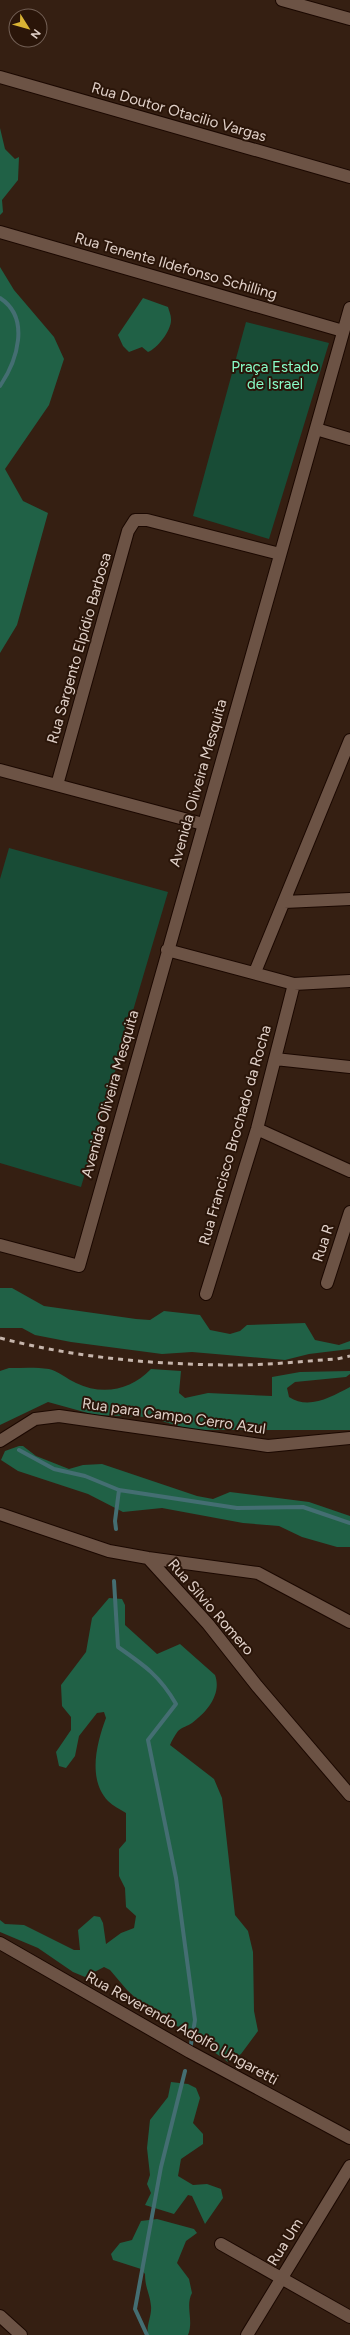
<svg xmlns="http://www.w3.org/2000/svg" width="350" height="2335" font-family="Figtree,sans-serif">
	<style>
		.green { fill: #184c36 }
		.forest { fill: #206146 }
		.lines { fill: none; stroke-linecap: round; stroke-linejoin: round }
		.stream { stroke: #446e72; stroke-width: 4 }
		.minor-casing { stroke: #1b0801; stroke-width: 14 }
		.minor { stroke: #6c5345; stroke-width: 12 }
		.rail { stroke: #c6b5ac; stroke-width: 3; stroke-dasharray: 5 5; stroke-linecap: butt }
		.labels { text-anchor: middle; stroke-width: 4; stroke-linejoin: round; paint-order: stroke }
		.street-label { font-size: 15px; fill: #e1d1c9; stroke: #2a1509 }
		.park-label { font-size: 15px; fill: #88fcc7; stroke: #2a1509 }
	</style>
	<rect width="100%" height="100%" fill="#351f12"/>
	<path class="green" d="M246 322 329 343 269 539 193 516Z
		M9 848 168 892 81 1187 0 1163V879Z"/>
	<path class="forest" d="M0 128 5 149 15 159 19 157 18 180 2 200 3 212 0 215Z
		M0 267 14 290 54 337 64 359 49 405 5 469 23 501 48 513 17 625 0 653Z
		M143 298 168 307C169 311 171 315 171 319 172 330 157 349 148 352L142 347 129 352 123 346 118 335Z
		M0 1288H12L44 1306 136 1319 150 1320 164 1311 200 1315 210 1330 230 1334 240 1331 247 1325 305 1323 315 1340 339 1345 350 1341V1349L309 1354 285 1360 192 1352 162 1354 71 1342 35 1335 22 1328H0Z
		M9 1368C22 1368 36 1367 49 1369 58 1371 67 1379 76 1383 103 1396 131 1390 151 1369L181 1371 179 1393 185 1398 208 1393 272 1396V1377L300 1372 350 1371V1374L346 1377 295 1382 287 1388 289 1397C309 1410 331 1397 350 1387V1430H192L148 1417 95 1415 48 1402 0 1425V1371Z
		M19 1446H23L36 1456 69 1469 83 1465 102 1464 197 1496 213 1499 230 1492 309 1502 350 1516V1547H337L302 1537 279 1526 243 1523 162 1508 123 1512 88 1494 18 1471 1 1460 5 1451Z
		M109 1598 122 1599 125 1605V1625L157 1654 180 1644 215 1675C222 1694 207 1712 192 1723 188 1726 182 1727 178 1731 175 1735 172 1740 170 1745L214 1779 222 1798 235 1915 248 1931 253 1952 254 2011 258 2031 241 2054 228 2062 181 2028 155 2016 127 1990 110 1970 104 1967 85 1977 73 1972 38 1948 0 1932V1920L5 1924 24 1925 74 1950H80L78 1930 94 1916 100 1917 103 1923 106 1944 121 1933 134 1928 136 1916 126 1907 125 1888 119 1876V1849L126 1841V1813C120 1809 113 1806 108 1801 87 1779 97 1742 106 1718L104 1712 97 1713 79 1736 75 1756 66 1768 59 1766 56 1752 71 1730V1717L62 1706 61 1685 86 1652 92 1618Z
		M171 2082 188 2084 196 2088 200 2098 193 2123 203 2134V2144L181 2159 178 2176 193 2185 207 2184 221 2189 223 2198 205 2224 192 2196 188 2195 174 2214 145 2205 151 2193 147 2184 150 2175 147 2148 150 2120 168 2097Z
		M157 2219 194 2229 197 2233 186 2241 177 2263 189 2279 192 2293C185 2306 194 2321 188 2335H148C146 2325 152 2316 151 2306 150 2294 145 2288 145 2274L141 2269 113 2260 111 2254 120 2243 132 2240 141 2221Z"/>
	<g class="lines">
		<path class="stream" d="M0 298C31 318 17 361 0 386
			M19 1450 54 1469 85 1476 119 1490 237 1508 303 1507 350 1523
			M116 1529 115 1521 119 1490
			M114 1581 118 1647C144 1665 160 1676 176 1704L148 1740 176 1878 195 2020 190 2050
			M147 2335 135 2309 161 2167 185 2071"/>
		<defs>
			<path id="minor" d="M282 0 350 19
				M0 77 350 177
				M0 232 343 331
				M316 429 350 439
				M0 770 203 824
				M57 785 128 531 135 520H147L280 554
				M284 902 350 899
				M167 950 294 984 350 981
				M255 972 350 740
				M275 1059 350 1067
				M257 1129 350 1171
				M0 1245 79 1266 350 308
				M327 1283 350 1212
				M206 1294 257 1129 294 984
				M0 1441 35 1419 59 1416 268 1446 350 1438
				M0 1514 109 1551 148 1558 258 1573 350 1622
				M148 1558 208 1624 257 1686 350 1795
				M0 1943 190 2052 350 2138
				M221 2244 350 2317
				M0 2316 21 2335
				M247 2335 350 2166"/>
		</defs>
		<use href="#minor" class="minor-casing"/>
		<use href="#minor" class="minor"/>
		<path class="rail" d="M0 1338C76 1358 158 1365 237 1365 270 1365 304 1361 337 1359L350 1356"/>
	</g>
	<g class="labels">
		<g class="street-label">
			<text transform="translate(179 112) rotate(16)" y="5">Rua Doutor Otacilio Vargas</text>
			<text transform="translate(176 266) rotate(16)" y="5">Rua Tenente Ildefonso Schilling</text>
			<text transform="translate(79 648) rotate(-74)" y="5">Rua Sargento Elpídio Barbosa</text>
			<text transform="translate(198 783) rotate(-74)" y="5">Avenida Oliveira Mesquita</text>
			<text transform="translate(110 1094) rotate(-74)" y="5">Avenida Oliveira Mesquita</text>
			<text transform="translate(235 1135) rotate(-74)" y="5">Rua Francisco Brochado da Rocha</text>
			<text transform="translate(323 1243) rotate(-72)" y="5">Rua R</text>
			<text transform="translate(174 1416) rotate(8)" y="5">Rua para Campo Cerro Azul</text>
			<text transform="translate(211 1607) rotate(49)" y="5">Rua Sílvio Romero</text>
			<text transform="translate(182 2028) rotate(29)" y="5">Rua Reverendo Adolfo Ungaretti</text>
			<text transform="translate(285 2242) rotate(-58)" y="5">Rua Um</text>
		</g>
		<g class="park-label">
			<text x="275" y="372">Praça Estado<tspan x="275" dy="17">de Israel</tspan></text>
		</g>
	</g>
	<g transform="translate(28 28) rotate(127)"><circle r="19" fill="#2a1509" stroke="#736056"/>
	<path d="M0-3L7 15L0 10L-7 15Z" fill="#d9b334"/>
	<text y="-6" font-size="11" font-weight="bold" text-anchor="middle" fill="#e1d1c9">N</text>
	</g>
</svg>
